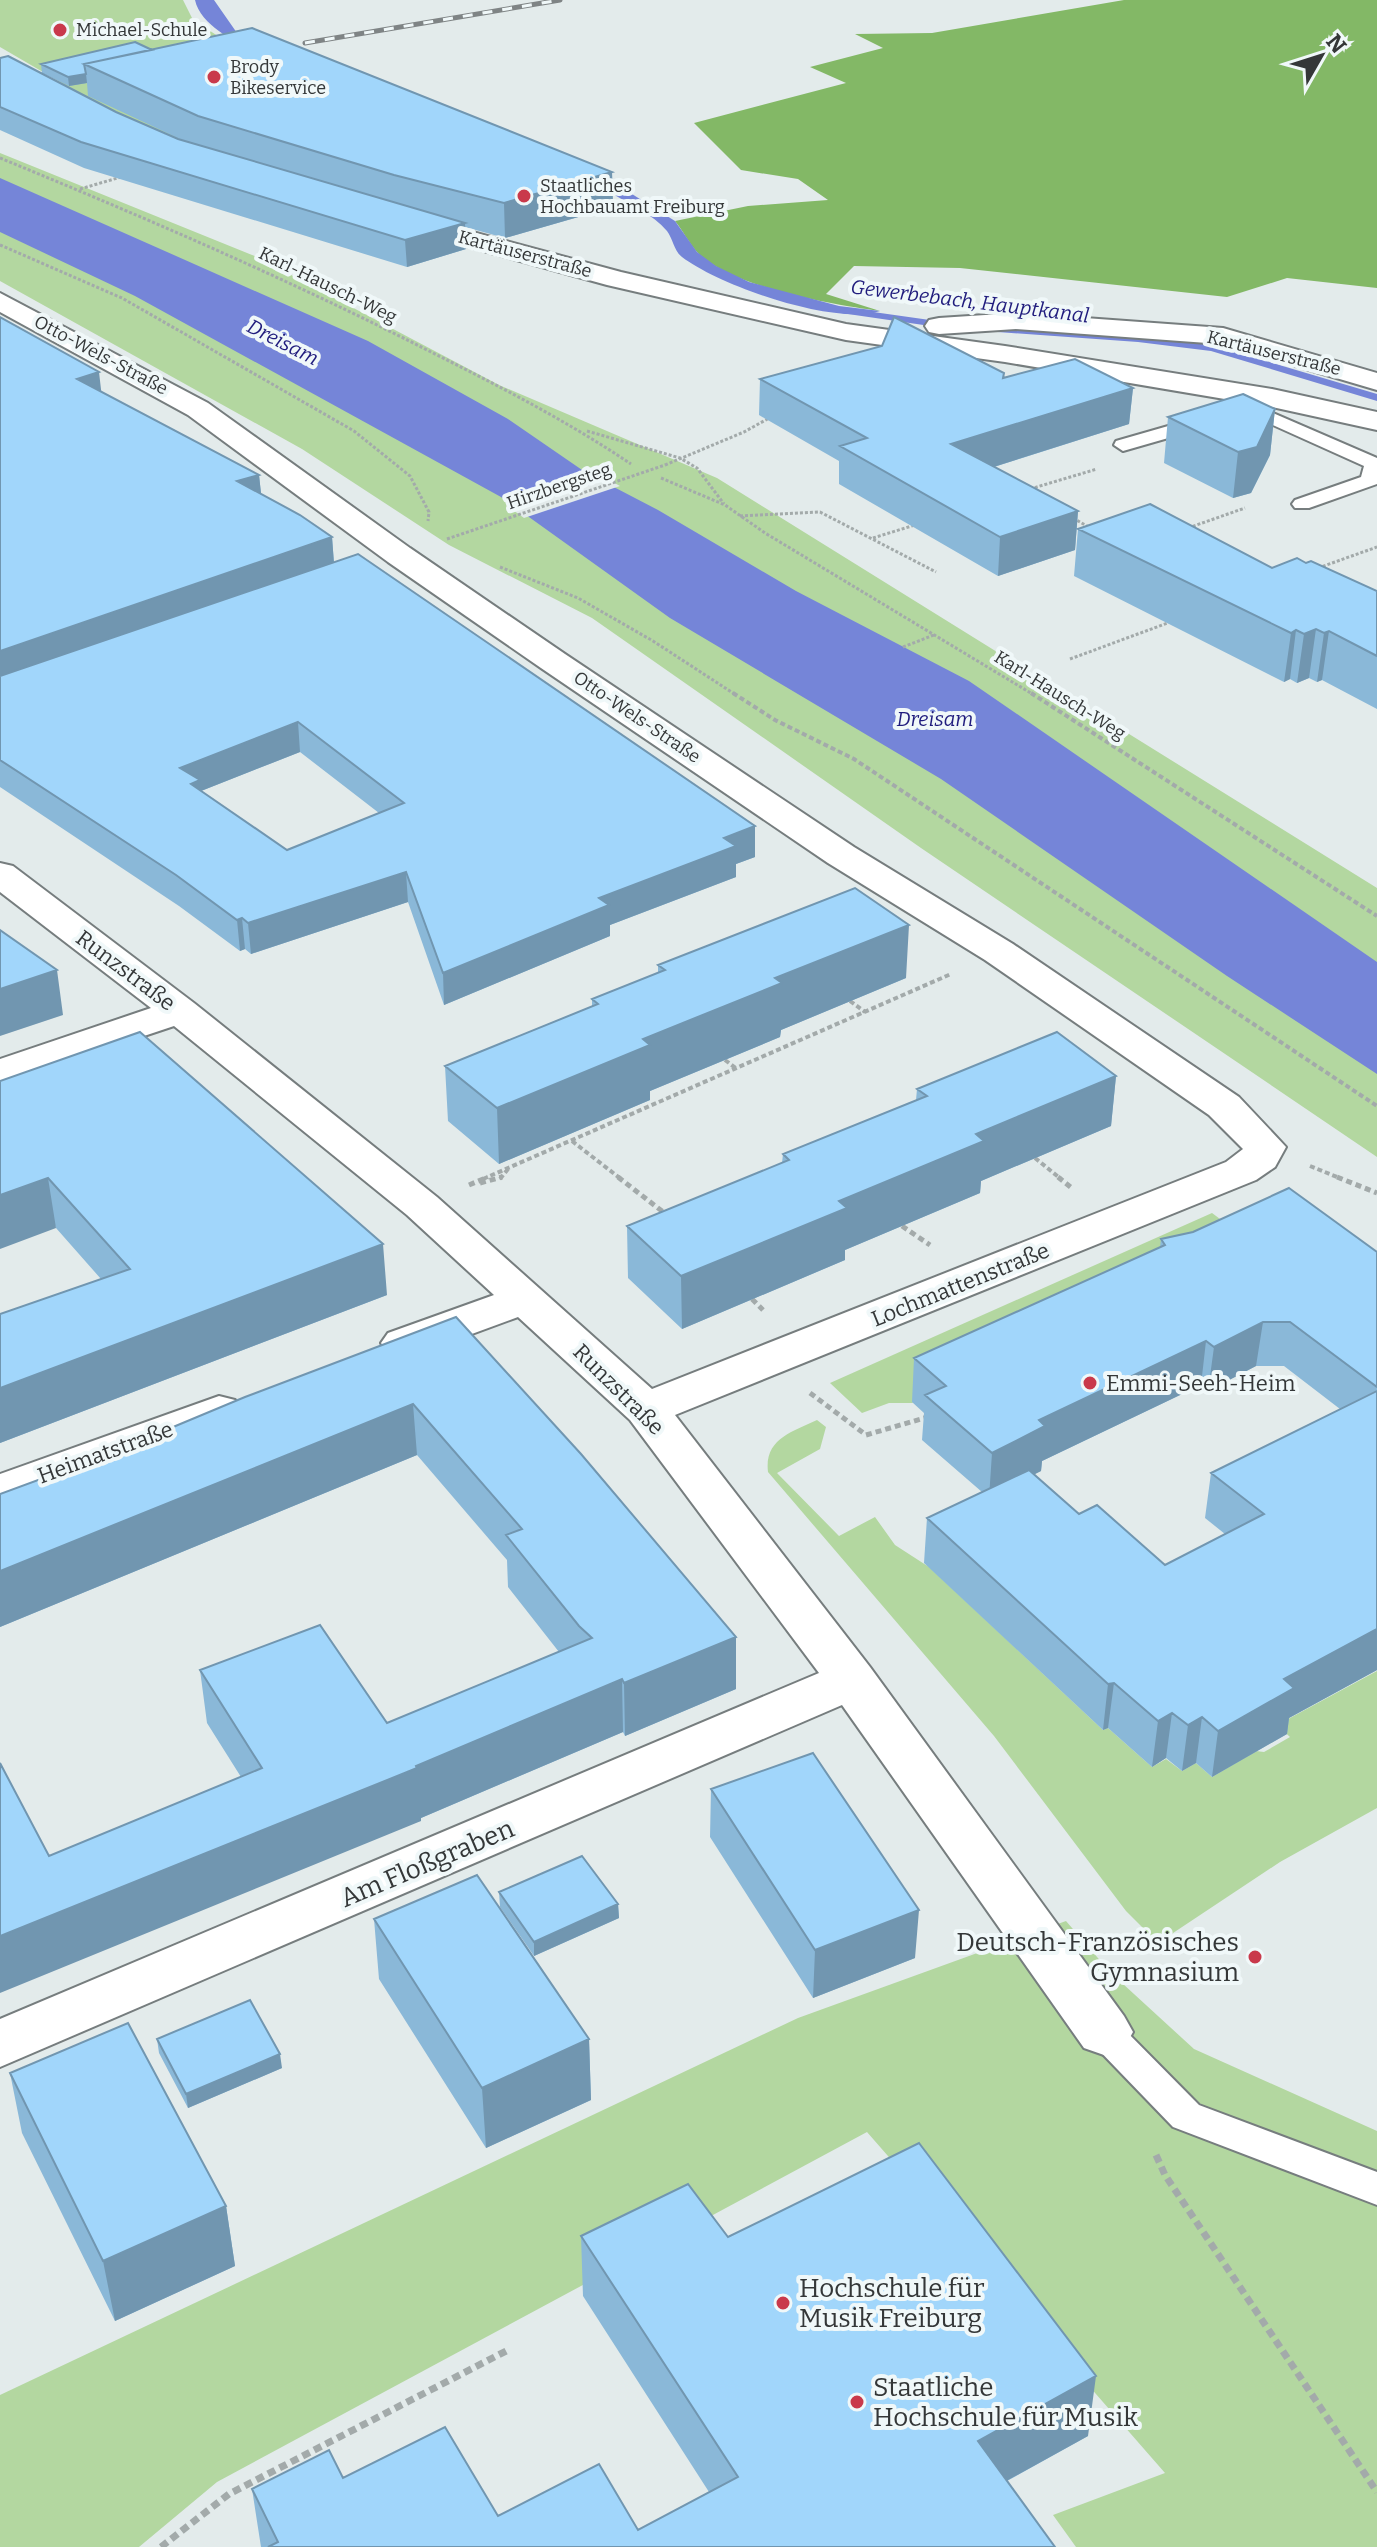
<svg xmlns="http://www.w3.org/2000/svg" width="1377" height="2547" font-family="Bitter,serif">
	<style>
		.green { fill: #b3d7a0 }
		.forest { fill: #83b866 }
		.water { fill: #7585d8 }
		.pier { fill: #e3ebeb }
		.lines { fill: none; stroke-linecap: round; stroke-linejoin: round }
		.stream { fill: #7585d8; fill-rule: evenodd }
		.lane-casing { stroke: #767d7e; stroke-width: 4 }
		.street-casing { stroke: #767d7e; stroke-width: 4 }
		.path-far3 { stroke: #a3aaaa; stroke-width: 3; stroke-dasharray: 3 2; stroke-linecap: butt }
		.path-far2 { stroke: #a3aaaa; stroke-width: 4; stroke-dasharray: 5 3; stroke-linecap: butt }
		.path-far1 { stroke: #a3aaaa; stroke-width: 5; stroke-dasharray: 6 4; stroke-linecap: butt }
		.path { stroke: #a3aaaa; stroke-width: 7; stroke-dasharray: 8 5; stroke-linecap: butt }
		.lane { fill: #fff; fill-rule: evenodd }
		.street { fill: #fff; fill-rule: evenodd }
		.rail-casing { stroke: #7f8485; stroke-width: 5 }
		.rail { stroke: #f0f8f9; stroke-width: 3; stroke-dasharray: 10; stroke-linecap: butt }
		.path-bridge { stroke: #a3aaaa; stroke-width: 3; stroke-dasharray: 3 2; stroke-linecap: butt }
		.wall { fill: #8ab8d8; fill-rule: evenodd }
		.shaded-wall { fill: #7196b0 }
		.building { fill: #a1d6fb; stroke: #7196b0; stroke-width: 2; fill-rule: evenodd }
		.poi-dot { fill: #c9394b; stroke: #f0f8f9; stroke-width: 3 }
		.labels { text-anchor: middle; stroke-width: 8; stroke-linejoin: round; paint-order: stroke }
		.far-poi-label { font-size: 18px; fill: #343738; stroke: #f0f8f9; text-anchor: start }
		.far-street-label { font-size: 18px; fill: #343738; stroke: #f0f8f9 }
		.far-water-label { font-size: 20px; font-style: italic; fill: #201c7d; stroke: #f0f8f9 }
		.street-label { font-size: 22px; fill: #343738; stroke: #f0f8f9 }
		.poi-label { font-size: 22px; fill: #343738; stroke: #f0f8f9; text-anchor: start }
		.near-street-label { font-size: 26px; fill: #343738; stroke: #f0f8f9 }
		.near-poi-label { font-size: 26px; fill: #343738; stroke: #f0f8f9; text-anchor: start }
	</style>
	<rect width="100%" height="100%" fill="#e3ebeb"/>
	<path class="green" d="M0 0H183L193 20 235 47 254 161 134 125 0 47Z
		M0 153 257 257 499 385 717 478 1377 888V1157L921 848 592 618 449 545 302 449 0 281Z
		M1212 1213 1255 1245 912 1403H889L862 1413 830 1383Z
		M817 1420 826 1427 820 1449 777 1473 839 1536 875 1517 895 1545 929 1567 1103 1730 1108 1728 1152 1767 1166 1759 1182 1771 1196 1763 1212 1777 1256 1751 1264 1752 1290 1737 1277 1725 1377 1671V1808L1280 1862 1158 1943 1126 1911 994 1736 768 1472C764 1439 792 1432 817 1420Z
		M1066 1921 1110 1972 1194 2049 1377 2131V2547H1076L1053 2515 1165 2473 867 2132 217 2482 139 2547H0V2395L798 2018Z"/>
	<path class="forest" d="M1124 0H1377V288L1287 278 1227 297 960 268 854 266 826 294 880 311C833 305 730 287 697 252 689 243 683 231 675 221L748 206 828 200 798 179 741 170 694 123 846 83 810 67 883 48 855 34 932 33Z"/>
	<path class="water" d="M195 0H214L237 33 608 179 675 221 697 252 716 266 749 282 839 306 880 311C835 326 720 286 682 257 674 251 673 239 667 231 653 214 629 204 611 193L260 56C238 42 201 27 195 0Z
		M0 178 368 341 508 419 585 472 658 510 796 591 969 681 1377 962V1074L1227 976 941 779 670 618 501 497 135 296 0 232Z"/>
	<path class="pier" d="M607 479 620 486 524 518 513 510Z"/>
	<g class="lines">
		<path class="stream" d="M845 308 951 323 957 326 951 329 841 313 839 311Z
			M988 326 1138 336 1212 345 1377 394V401L1211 351 1138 342 984 331V327Z"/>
		<defs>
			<path id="lane" d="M1259 407 1377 458V484L1309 508H1295L1292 504 1295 500 1361 477 1364 466 1253 416 1250 412Z
				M1203 416 1212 422 1210 426 1123 451 1114 445 1116 441Z
				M1104 2017 1117 2022 1199 2105 1377 2172V2205L1173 2127 1091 2042 1086 2032 1091 2022Z"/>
			<path id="street" d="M406 214 621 272 846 324 1005 346 1272 389 1377 412V430L1272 407 1005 362 846 340 607 285 397 227 393 222 397 217Z
				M0 293 208 403 410 548 565 654 854 847 1013 944 1239 1097 1286 1147 1275 1167 1256 1180 675 1415 870 1667 1124 2016 1133 2032 1124 2048 1104 2055 1084 2048 842 1705 0 2067V2019L819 1673 630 1420 518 1317 420 1353 404 1357 388 1353 381 1343 388 1333 494 1295 407 1215 174 1026 0 1084V1059L151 1008 0 892V863L13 866 194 1003 437 1197 652 1389 1226 1162 1243 1149 1209 1115 985 960 828 863 541 668 388 562 188 415 0 312Z
				M1016 313 1223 328 1377 373V390L1221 344 1016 329 939 334 929 332 925 326 929 320 939 318Z
				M219 1396 235 1400 242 1411 235 1422 0 1507V1474Z"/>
		</defs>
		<use href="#lane" class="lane-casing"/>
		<use href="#street" class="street-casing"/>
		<path class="path-far3" d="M0 158C146 218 290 280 431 352 499 386 567 421 631 464
			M80 189 121 177
			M0 245 122 298 354 431 410 476 429 512 428 521
			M587 431 680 458 697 468 724 504
			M665 465 744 432 771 417
			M661 478 725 505 765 533 1034 695
			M1030 489 1097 469
			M740 516 820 512 936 572
			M1073 518 1092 529
			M1188 528 1245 508
			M873 538 918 524
			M500 567 578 598 653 641 736 695
			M1318 568 1377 547
			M903 647 934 635
			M1070 659 1173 621"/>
		<path class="path-far2" d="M733 693 775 720 854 759 1377 1106
			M1031 693 1377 916
			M850 1001 865 1012
			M725 1060 737 1069
			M572 1141 621 1179
			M1035 1158 1061 1179
			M1310 1166 1342 1179
			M483 1179 951 974
			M500 1179 508 1169"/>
		<path class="path-far1" d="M618 1177 667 1215
			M1058 1177 1073 1189
			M1337 1177 1377 1193
			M480 1183 502 1177
			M469 1185 488 1177
			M902 1226 930 1245
			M752 1299 763 1310
			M810 1393 866 1435 928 1417"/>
		<path class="path" d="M1156 2155 1165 2175 1377 2492
			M161 2547 229 2494 510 2349"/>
		<use href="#lane" class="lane"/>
		<use href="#street" class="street"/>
		<defs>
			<path id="rail" d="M305 43 560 0"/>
		</defs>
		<use href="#rail" class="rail-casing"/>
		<use href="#rail" class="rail"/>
		<path class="path-bridge" d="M447 539 665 465"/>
	</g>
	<path class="wall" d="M152 50 612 172 613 207 505 238 465 227 466 249 407 267 84 168 0 130V58L116 112 182 140 88 96 87 83 69 86 42 73 41 64Z
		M0 317 101 392 259 475 261 494 332 537 334 563 755 857 736 864V877L610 925V936L444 1005 408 902 251 954 245 949 240 951 179 906 0 787ZM300 752 379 813 287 850 201 791Z
		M1004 377 1133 388 1129 424 994 467 1078 511 1075 550 998 576 839 484V461L759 415 760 379Z
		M1275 409 1270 455 1251 493 1233 498 1164 463 1168 417Z
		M1078 529 1272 568 1306 563 1377 591V709L1322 680 1317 682 1309 678 1297 683 1290 679 1284 682 1074 576Z
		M658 965 906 978 781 1030 780 1037 650 1091V1100L499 1164 448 1121 445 1066 592 1006V999L658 973Z
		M1116 1076 1111 1126 981 1181 980 1193 845 1250V1260L682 1329 628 1278 627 1226 782 1163 783 1154 916 1100 917 1089Z
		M0 1081 387 1295 0 1443V1314L101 1279 56 1228Z
		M1161 1239 1377 1252V1670L1289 1718 1287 1734 1212 1777 1196 1763 1182 1771 1166 1758 1152 1767 1108 1728 1103 1730 924 1563 927 1518 982 1492 922 1440 924 1413 912 1402 914 1358 1160 1247ZM1256 1366H1284L1340 1409 1211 1473 1205 1518 1225 1534 1165 1565 1079 1514 1034 1474 1041 1471 1042 1461 1201 1385 1208 1391Z
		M456 1317 736 1637V1689L625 1736 623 1732 421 1818V1821L49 1856 241 1777 207 1723 200 1670 387 1723 559 1652 508 1587 507 1560 417 1455 0 1627V1494L106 1455Z
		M711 1789 915 1958 813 1998 710 1837Z
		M499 1892 618 1904 619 1918 534 1956 500 1907Z
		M374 1919 589 2039 591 2100 486 2148 379 1979Z
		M157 2039 282 2068 188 2108 159 2053Z
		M10 2073 226 2206 235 2266 115 2321 22 2133Z
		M581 2236 728 2237 1088 2436 1007 2481 1055 2547H261L252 2489 343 2478 498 2516 638 2530 709 2492 583 2296Z"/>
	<path class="shaded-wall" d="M86 74 87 83 69 86 68 77Z
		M612 172 613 207 505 238 504 203Z
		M465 223 466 249 407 267 405 240Z
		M99 372 102 398 77 379Z
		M1133 388 1129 424 949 481 951 444Z
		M1275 409 1270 455 1251 493 1233 498 1238 452Z
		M259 475 262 502 237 481Z
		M1078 511 1075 550 998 576 1000 537Z
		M332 537 334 564 0 681V651Z
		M1316 629 1309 678 1297 683 1304 634Z
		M1296 630 1290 679 1284 682 1291 633Z
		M1329 631 1322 680 1317 682 1324 633Z
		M298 722 300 752 201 791 204 810 180 768Z
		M755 826V857L736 864V877L610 925V936L444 1005 443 973 724 838Z
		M406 872 408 902 251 954 248 923Z
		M242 918 245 949 240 951 237 920Z
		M909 925 906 978 781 1030 780 1037 650 1091V1100L499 1164 497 1108 643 1039 775 978Z
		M57 970 63 1015 0 1036V989Z
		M1116 1076 1111 1126 981 1181 980 1193 845 1250V1260L682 1329 681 1276 839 1201 976 1134Z
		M48 1178 56 1228 0 1249V1195Z
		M383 1244 387 1295 0 1443V1388Z
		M1263 1322 1256 1366 1208 1391 1214 1347Z
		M1206 1341 1201 1385 1042 1461 1041 1471 989 1498 992 1453 1039 1420Z
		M413 1404 417 1455 0 1627V1571Z
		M1377 1629V1670L1289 1718 1287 1734 1212 1777 1218 1731 1284 1679Z
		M736 1637V1689L625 1736 624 1683Z
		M622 1679 623 1732 421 1818V1821L0 1993V1936L416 1766Z
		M1114 1683 1108 1728 1103 1730 1108 1684Z
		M1172 1713 1166 1758 1152 1767 1158 1721Z
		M1202 1717 1196 1763 1182 1771 1188 1725Z
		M618 1904 619 1918 534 1956V1942Z
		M919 1910 915 1958 813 1998 815 1950Z
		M589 2039 591 2100 486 2148 482 2088Z
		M280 2054 282 2068 188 2108 186 2094Z
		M226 2206 235 2266 115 2321 103 2261Z
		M1096 2376 1088 2436 972 2500 978 2441Z"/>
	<path class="building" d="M252 28 612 172 504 203 394 175 198 116 84 64Z
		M135 42 152 50 84 64 86 74 68 77 41 64Z
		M8 56 116 112 178 139 465 223 405 240 81 142 0 107V58Z
		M0 317 99 372 77 379 259 475 237 481 300 515 332 537 0 651Z
		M894 317 1004 373 1003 378 1075 359 1133 388 951 444 1078 511 1000 537 840 446 867 438 760 379 882 346Z
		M1243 394 1275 409 1257 447 1238 452 1168 417Z
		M1150 504 1272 568 1297 558 1306 563 1311 561 1377 591V656L1329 631 1324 633 1316 629 1304 634 1296 630 1291 633 1078 529Z
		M358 554 755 826 724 838 736 846 599 898 609 905 443 973 406 872 248 923 242 918 237 920 176 875 0 760V676ZM298 722 404 803 287 850 191 784 200 780 180 768Z
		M855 888 909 925 775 978 782 983 643 1039 650 1045 497 1108 445 1066 598 1004 592 999 665 970 658 965Z
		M0 930 57 970 0 989Z
		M140 1032 383 1244 0 1388V1314L130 1269 48 1178 0 1195V1081Z
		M1057 1032 1116 1076 976 1134 984 1141 839 1201 847 1208 681 1276 627 1226 789 1160 783 1154 927 1096 917 1089Z
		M1289 1188 1377 1252V1387L1290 1322H1263L1214 1347 1206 1341 1039 1420 1045 1426 992 1453 925 1395 946 1386 914 1358 1165 1245 1161 1239 1193 1232Z
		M456 1317 581 1454 736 1637 624 1683 622 1679 416 1766 417 1768 0 1936V1763L49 1856 262 1768 200 1670 320 1625 387 1723 592 1638 579 1626 506 1535 522 1529 413 1404 0 1571V1494L106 1455 245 1397Z
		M1377 1391V1629L1284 1679 1294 1688 1218 1731 1202 1717 1188 1725 1172 1713 1158 1721 1114 1683 1108 1684 927 1518 1029 1470 1079 1514 1097 1505 1165 1565 1264 1514 1211 1473Z
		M813 1753 919 1910 815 1950 711 1789Z
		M582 1856 618 1904 534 1942 499 1892Z
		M477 1875 589 2039 482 2088 374 1919Z
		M250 2000 280 2054 186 2094 157 2039Z
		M128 2023 226 2206 103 2261 10 2073Z
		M919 2143 1096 2376 978 2441 1055 2547H268L278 2542 252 2489 329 2450 343 2478 445 2427 498 2516 599 2464 638 2530 738 2477 581 2236 688 2184 728 2237Z"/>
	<g class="poi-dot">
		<circle cx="60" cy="30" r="8"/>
		<circle cx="214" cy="77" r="8"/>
		<circle cx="524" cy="196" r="8"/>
		<circle cx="1090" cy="1383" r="8"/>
		<circle cx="1255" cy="1957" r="8"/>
		<circle cx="783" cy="2303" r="8"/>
		<circle cx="857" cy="2402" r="8"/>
	</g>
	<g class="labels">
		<g class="far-poi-label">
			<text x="76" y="36">Michael-Schule</text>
			<text x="230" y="73">Brody<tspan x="230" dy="21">Bikeservice</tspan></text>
			<text x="540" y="192">Staatliches<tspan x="540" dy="21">Hochbauamt Freiburg</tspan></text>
		</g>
		<g class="far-street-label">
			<text transform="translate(525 254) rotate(15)" y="6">Kartäuserstraße</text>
			<text transform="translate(328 285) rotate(26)" y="6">Karl-Hausch-Weg</text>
			<text transform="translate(1274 353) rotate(14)" y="6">Kartäuserstraße</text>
			<text transform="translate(101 355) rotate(28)" y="6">Otto-Wels-Straße</text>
			<text transform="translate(559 486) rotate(-19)" y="6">Hirzbergsteg</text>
			<text transform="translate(1060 695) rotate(32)" y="6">Karl-Hausch-Weg</text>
			<text transform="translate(637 717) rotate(34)" y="6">Otto-Wels-Straße</text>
		</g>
		<g class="far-water-label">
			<text transform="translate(970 301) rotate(7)" y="7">Gewerbebach, Hauptkanal</text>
			<text transform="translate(283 342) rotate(27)" y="7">Dreisam</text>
			<text x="935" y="726">Dreisam</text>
		</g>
		<g class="street-label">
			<text transform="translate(126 970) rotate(37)" y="8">Runzstraße</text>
			<text transform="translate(960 1284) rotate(-22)" y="8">Lochmattenstraße</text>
			<text transform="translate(619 1389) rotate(45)" y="8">Runzstraße</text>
			<text transform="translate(105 1452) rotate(-20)" y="8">Heimatstraße</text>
		</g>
		<g class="poi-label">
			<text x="1106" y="1391">Emmi-Seeh-Heim</text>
		</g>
		<g class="near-street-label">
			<text transform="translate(427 1863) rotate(-23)" y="9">Am Floßgraben</text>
		</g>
		<g class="near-poi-label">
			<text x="1239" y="1951" text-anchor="end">Deutsch-Französisches<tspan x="1239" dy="30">Gymnasium</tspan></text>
			<text x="799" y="2297">Hochschule für<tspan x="799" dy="30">Musik Freiburg</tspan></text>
			<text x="873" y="2396">Staatliche<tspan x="873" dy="30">Hochschule für Musik</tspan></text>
		</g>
	</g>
	<g transform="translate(1321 56) rotate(51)" stroke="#f0f8f9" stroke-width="6" paint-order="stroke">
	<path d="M0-6L14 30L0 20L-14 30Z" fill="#343738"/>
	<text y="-12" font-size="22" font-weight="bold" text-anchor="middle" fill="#343738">N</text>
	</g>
</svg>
